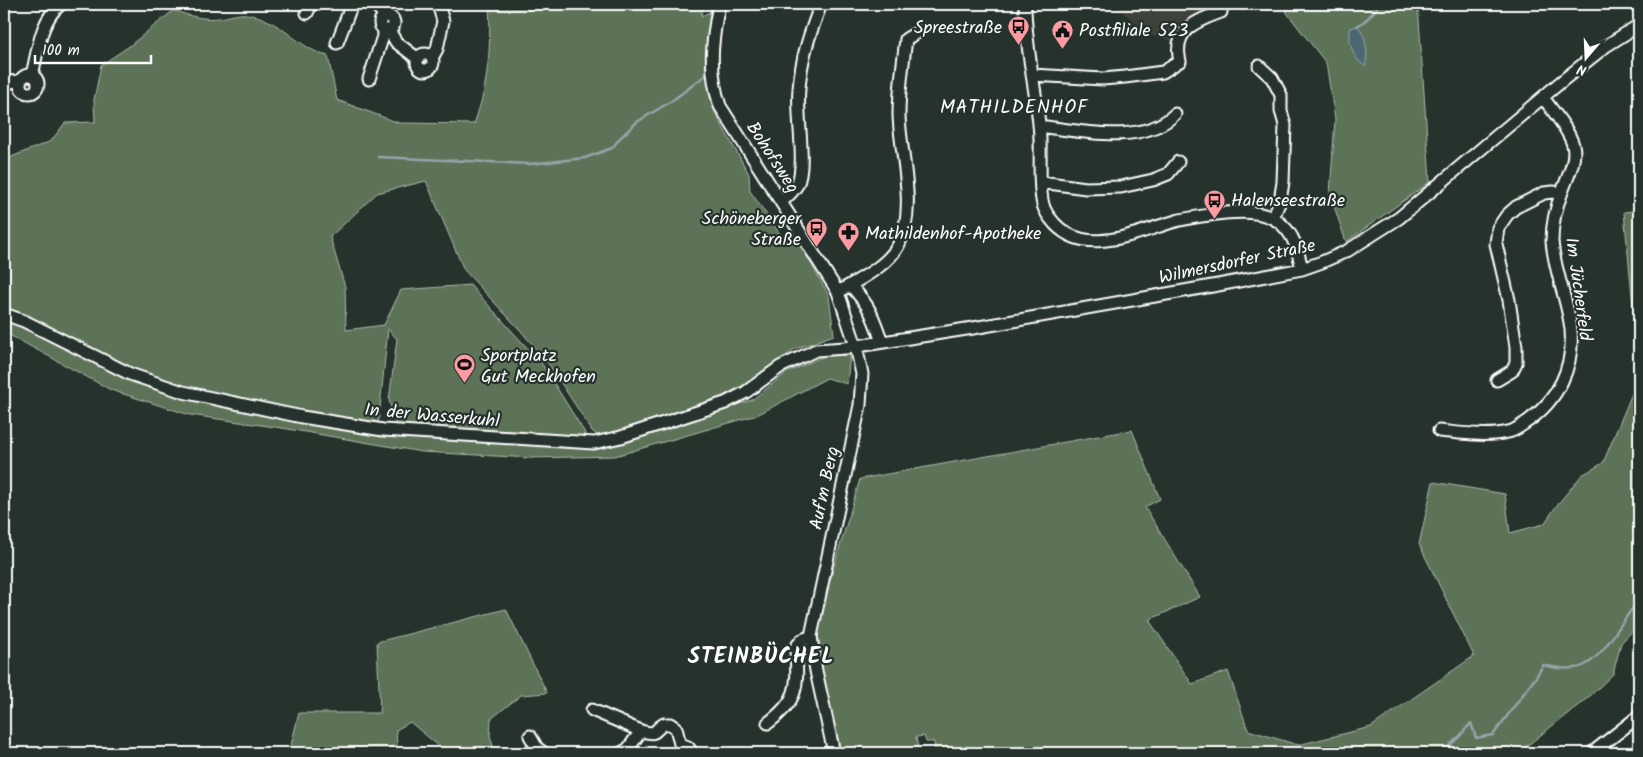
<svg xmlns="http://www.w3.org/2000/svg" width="1643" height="757" font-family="Kalam,sans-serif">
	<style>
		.built { fill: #3c423b }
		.green { fill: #5d7358; stroke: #aeb9ac }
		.water { fill: #4c6872; stroke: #94a4aa }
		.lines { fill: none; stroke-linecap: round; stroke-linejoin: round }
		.stream { stroke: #94a4aa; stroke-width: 2.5 }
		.minor-casing { stroke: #fff; stroke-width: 15 }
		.minor { stroke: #26332d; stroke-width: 11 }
		.labels { text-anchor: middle; stroke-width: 4.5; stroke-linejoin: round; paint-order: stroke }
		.poi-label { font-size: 18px; fill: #fff; stroke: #26332d; text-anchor: start }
		.street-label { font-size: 18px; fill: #fff; stroke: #26332d }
		.neighbourhood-label { font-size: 19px; letter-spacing: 1px; fill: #fff; stroke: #26332d }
		.district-label { font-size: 22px; font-weight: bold; letter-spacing: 1px; fill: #fff; stroke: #26332d }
	</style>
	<rect width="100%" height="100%" fill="#26332d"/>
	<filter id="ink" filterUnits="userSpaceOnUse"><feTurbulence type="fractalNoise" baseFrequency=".02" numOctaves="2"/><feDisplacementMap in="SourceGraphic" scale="10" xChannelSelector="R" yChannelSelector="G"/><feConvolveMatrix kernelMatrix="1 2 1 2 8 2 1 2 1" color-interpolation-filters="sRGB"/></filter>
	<g filter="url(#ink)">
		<path class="built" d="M1113 4H1219L1176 42 1150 35Z"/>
		<path class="green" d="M489 4H704L701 16 710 12 707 49 715 113 749 174 750 191 785 241 800 244 829 296 834 335 795 349 754 379 718 400 599 437 592 431 550 366 521 331 464 270 426 181 377 193 330 237 345 287 346 330 384 325 401 290 470 285 542 364 585 433 584 438 396 426 389 400 397 339 388 329 378 427 180 388 126 369 4 312V160L51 141 65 123 95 122 94 100 101 65 128 47 174 10C187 16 205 20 220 18 228 17 238 13 246 14 279 17 298 49 328 56L337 100 399 123 474 124C489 83 491 47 489 4Z
			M1286 4H1418L1430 182 1346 242 1330 194 1335 119 1326 63 1287 13Z
			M1639 210V624L1621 643 1613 674 1590 696 1518 753H935L934 742H926L924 736 916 737 919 753H841L820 661 818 630 824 600 860 479 1132 430 1160 499 1145 507 1200 597 1149 620 1192 684 1228 671 1248 730 1298 745 1371 727 1474 656 1419 544 1433 482 1505 494 1510 533 1544 524 1557 505 1582 475 1603 463 1638 379 1635 327 1624 212Z
			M4 319 38 331 132 382 192 401 285 419 422 439 594 448 616 443 752 400 786 373 824 356 850 355 847 384 827 378 757 415 615 456 531 458 422 452 282 428 190 415 111 390 4 332Z
			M506 609 547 693 521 695 491 719 490 736 495 753H447L410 722 396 730 397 745 395 753 355 751 354 753H289L299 713H380L377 642Z"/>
		<path class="water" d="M1357 26C1366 32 1369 57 1365 66 1353 59 1347 41 1351 28Z"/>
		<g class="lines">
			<path class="stream" d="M1357 26C1367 21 1373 14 1379 4
				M378 157 530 164 585 158 612 148 621 137 637 122 673 100 706 75
				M1441 753 1459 737 1471 723 1476 738 1493 735 1536 677 1543 665C1554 668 1574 671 1585 665 1605 654 1618 627 1632 609L1639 604"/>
			<defs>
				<path id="minor" d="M375 4 385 16
					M719 4C712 41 708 69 720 106L838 292 856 346 862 374 860 405 811 636 816 671 834 753
					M1025 4C1025 45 1035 84 1039 124 1042 149 1038 176 1042 200 1043 207 1046 213 1050 218 1081 261 1136 232 1176 221 1192 217 1209 215 1225 213 1248 211 1272 211 1287 230 1296 241 1299 256 1302 269
					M307 13 311 4
					M380 23a7 7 0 1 1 14 0a7 7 0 1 1-14 0Z
					M389 30 396 42 418 59
					M337 43 352 4
					M417 62a8 8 0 1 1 16 0a8 8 0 1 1-16 0Z
					M432 58 437 49 443 21 438 4
					M1259 66 1272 78 1281 95V111L1285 125 1283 182 1280 201 1273 218
					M20 84a9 9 0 1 1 18 0a9 9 0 1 1-18 0Z
					M32 75C38 51 40 20 61 4
					M1032 75 1103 79 1125 77 1163 72 1180 61C1172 30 1196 21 1221 12L1222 4
					M369 79 385 30
					M4 84 8 82 20 81
					M1039 126C1080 131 1143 146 1175 114
					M1041 182 1086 188 1121 187 1153 180 1168 174 1178 162
					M781 202C787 197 793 192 797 185 807 165 796 115 799 89 801 58 810 33 821 4
					M850 285C870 306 873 316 882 342
					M838 292C858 280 886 267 898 246 918 210 900 154 899 115 899 89 903 64 906 39L918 32
					M4 314 24 321 130 374 183 392 302 417 383 430 594 443 621 437 725 403 746 392 780 367 816 350 845 348 973 328 1218 285 1302 269 1322 262 1347 251 1399 218 1562 81 1606 46 1639 25
					M1497 380 1512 371 1516 363V347L1509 300 1496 244 1498 228 1507 215 1516 207 1544 193 1553 192 1561 193
					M1439 431C1461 433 1486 437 1508 432 1515 431 1522 425 1528 421 1558 400 1574 367 1571 330 1568 300 1554 271 1552 241 1552 224 1556 207 1562 192 1567 178 1577 160 1573 145 1568 128 1553 112 1543 97
					M592 710 641 731
					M768 723C801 698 797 685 796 647L802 640 811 636
					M530 736 537 748 544 753
					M621 753 628 749 641 731C659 735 651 732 664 724H670L676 728 680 744 688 747 692 753
					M1592 753 1639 716"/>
			</defs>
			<use href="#minor" class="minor-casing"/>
			<use href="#minor" class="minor"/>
		</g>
	</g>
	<defs>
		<symbol id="bus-pin" viewBox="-11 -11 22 30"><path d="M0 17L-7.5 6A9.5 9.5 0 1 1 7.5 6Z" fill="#ff9aa2" stroke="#26332d"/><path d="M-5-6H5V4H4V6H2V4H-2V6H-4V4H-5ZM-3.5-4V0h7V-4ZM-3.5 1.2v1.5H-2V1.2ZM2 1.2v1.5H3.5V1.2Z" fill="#111"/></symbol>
		<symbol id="civic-pin" viewBox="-11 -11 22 30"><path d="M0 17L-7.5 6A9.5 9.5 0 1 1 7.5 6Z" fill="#ff9aa2" stroke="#26332d"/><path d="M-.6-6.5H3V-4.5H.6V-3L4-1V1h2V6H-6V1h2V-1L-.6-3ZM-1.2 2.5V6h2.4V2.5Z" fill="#111"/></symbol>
		<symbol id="pharmacy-pin" viewBox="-11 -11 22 30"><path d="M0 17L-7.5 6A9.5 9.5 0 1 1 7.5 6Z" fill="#ff9aa2" stroke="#26332d"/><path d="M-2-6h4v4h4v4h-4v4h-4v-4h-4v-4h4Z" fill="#111"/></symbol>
		<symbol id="stadium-pin" viewBox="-11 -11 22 30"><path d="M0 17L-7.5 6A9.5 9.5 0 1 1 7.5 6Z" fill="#ff9aa2" stroke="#26332d"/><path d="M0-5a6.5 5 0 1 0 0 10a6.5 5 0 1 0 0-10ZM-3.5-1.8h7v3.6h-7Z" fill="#111"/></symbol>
	</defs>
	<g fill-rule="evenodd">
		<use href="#bus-pin" x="1006" y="14" width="25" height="34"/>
		<use href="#civic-pin" x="1050" y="18" width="25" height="34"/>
		<use href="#bus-pin" x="1202" y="188" width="25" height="34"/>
		<use href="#bus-pin" x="804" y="216" width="25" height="34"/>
		<use href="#pharmacy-pin" x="836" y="220" width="25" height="34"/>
		<use href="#stadium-pin" x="452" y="352" width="25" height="34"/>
	</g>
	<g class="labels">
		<g class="poi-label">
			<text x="1002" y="33" text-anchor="end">Spreestraße</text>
			<text x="1079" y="36">Postfiliale 523</text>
			<text x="1231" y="206">Halenseestraße</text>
			<text x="801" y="224" text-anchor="end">Schöneberger<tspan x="801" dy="21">Straße</tspan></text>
			<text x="865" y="239">Mathildenhof-Apotheke</text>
			<text x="481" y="361">Sportplatz<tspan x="481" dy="21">Gut Meckhofen</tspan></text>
		</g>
		<g class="street-label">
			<text transform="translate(773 157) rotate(57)" y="6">Bohofsweg</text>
			<text transform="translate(1237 261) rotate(-12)" y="6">Wilmersdorfer Straße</text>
			<text transform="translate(1579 289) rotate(82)" y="6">Im Jücherfeld</text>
			<text transform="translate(432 415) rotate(5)" y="6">In der Wasserkuhl</text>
			<text transform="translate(824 488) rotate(-78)" y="6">Auf'm Berg</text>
		</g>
		<g class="neighbourhood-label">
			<text x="1014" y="113">MATHILDENHOF</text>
		</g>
		<g class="district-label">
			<text x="761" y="663">STEINBÜCHEL</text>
		</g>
	</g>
	<rect width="1643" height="757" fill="none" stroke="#26332d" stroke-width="20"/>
	<rect x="10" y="10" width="1623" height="737" fill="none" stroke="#fff" stroke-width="2" filter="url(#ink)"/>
	<g transform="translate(1586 58) rotate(199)" stroke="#26332d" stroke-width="4" paint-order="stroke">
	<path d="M0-4L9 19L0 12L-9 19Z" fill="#ffffff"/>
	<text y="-8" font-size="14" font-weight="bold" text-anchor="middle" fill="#ffffff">N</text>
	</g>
	<path d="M35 55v8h116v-8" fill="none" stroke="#ffffff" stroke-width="2.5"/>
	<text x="42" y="55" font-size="15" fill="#ffffff" stroke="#26332d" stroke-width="4" paint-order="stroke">100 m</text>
</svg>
